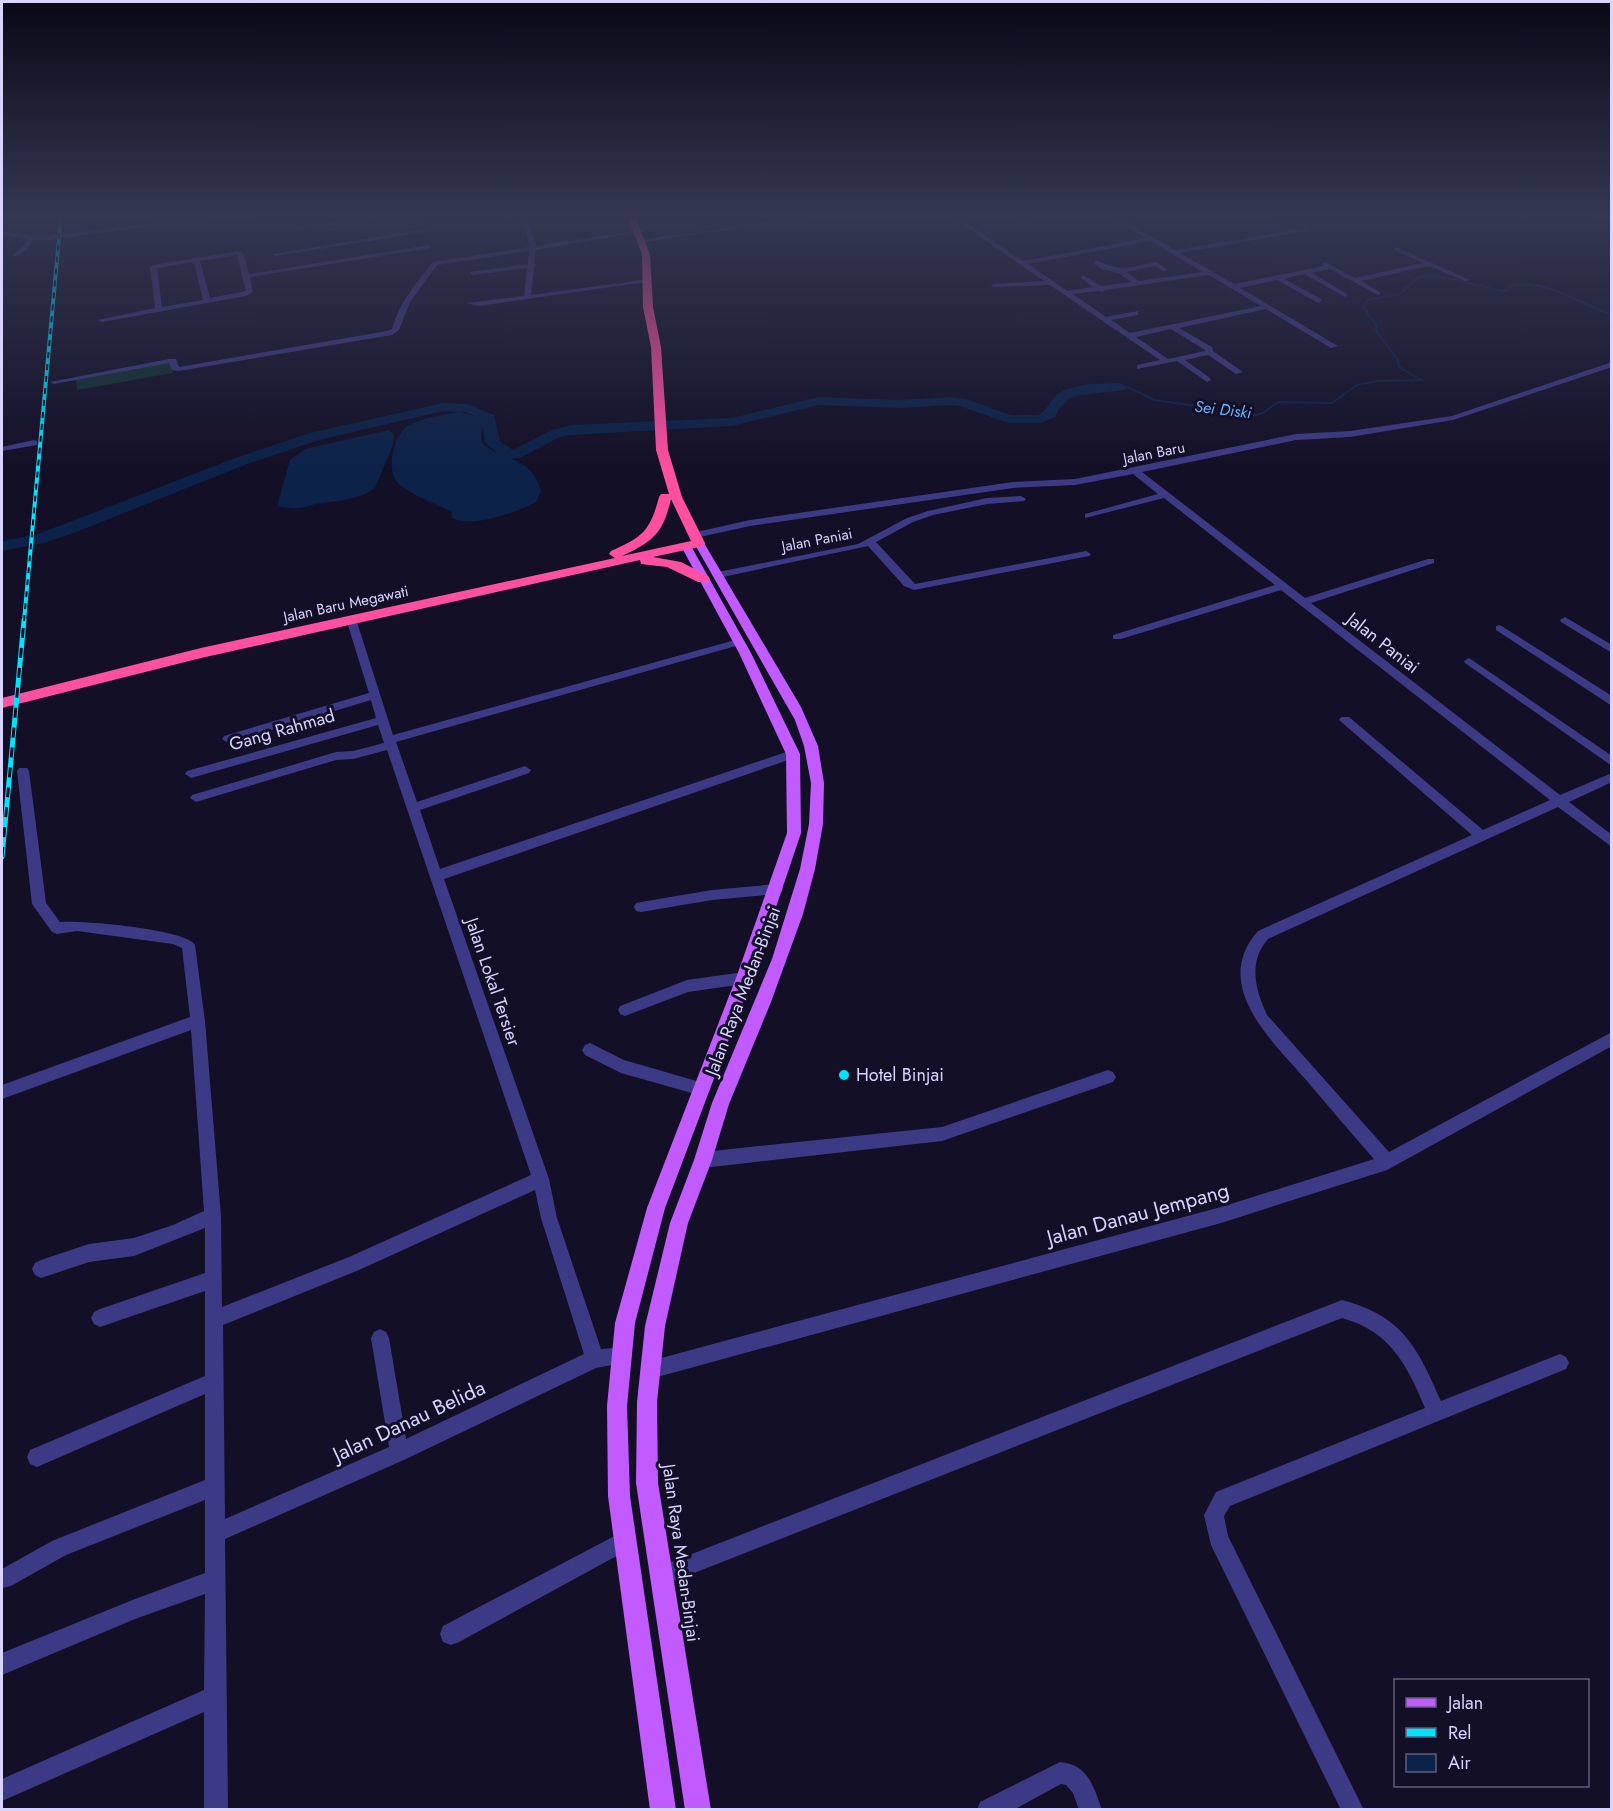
<svg xmlns="http://www.w3.org/2000/svg" width="1613" height="1811" font-family="Jost,sans-serif">
	<style>
		.green { fill: #12302f }
		.water { fill: #0c2248 }
		.lines { fill: none; stroke-linecap: round; stroke-linejoin: round }
		.stream { stroke: #0c2248; stroke-width: 2 }
		.river { fill: #0c2248; fill-rule: evenodd }
		.minor { fill: #3d3a85; fill-rule: evenodd }
		.major { fill: #c25bff; fill-rule: evenodd }
		.highway { fill: #ff4fa3; fill-rule: evenodd }
		.rail-far1-casing { stroke: #00e5ff; stroke-width: 4 }
		.rail-casing { stroke: #00e5ff; stroke-width: 5 }
		.rail-far1 { stroke: #130f26; stroke-width: 2; stroke-dasharray: 6; stroke-linecap: butt }
		.rail { stroke: #130f26; stroke-width: 3; stroke-dasharray: 10; stroke-linecap: butt }
		.poi-dot { fill: #00e5ff; stroke: #130f26; stroke-width: 2 }
		.labels { text-anchor: middle; stroke-width: 6; stroke-linejoin: round; paint-order: stroke }
		.far-street-label { font-size: 15px; fill: #d9d4ff; stroke: #130f26 }
		.far-water-label { font-size: 16px; font-style: italic; fill: #62b6ff; stroke: #130f26 }
		.street-label { font-size: 18px; fill: #d9d4ff; stroke: #130f26 }
		.poi-label { font-size: 18px; fill: #d9d4ff; stroke: #130f26; text-anchor: start }
		.near-street-label { font-size: 21px; fill: #d9d4ff; stroke: #130f26 }
	</style>
	<rect width="100%" height="100%" fill="#130f26"/>
	<path class="green" d="M171 362 173 373 77 390 76 379Z"/>
	<path class="water" d="M459 412 483 418C486 427 477 435 484 445 509 462 532 458 541 491L536 502C517 512 472 529 452 518V512C434 503 414 497 398 483 385 471 394 433 409 425 420 419 446 414 459 412Z
		M389 430 394 435 393 445 375 488C360 498 347 500 329 502 305 504 305 512 277 506L290 460 305 449Z"/>
	<g class="lines">
		<path class="stream" d="M1595 216 1612 220
			M1120 387H1127L1155 400 1256 415 1263 413 1278 402 1332 403 1357 385 1377 381 1422 380 1399 367 1398 360 1376 331V324L1363 307 1368 300 1400 294 1416 279 1430 274 1502 291 1508 290 1509 286C1546 278 1578 303 1612 315"/>
		<path class="river" d="M1120 383 1127 387 1125 390 1074 396 1061 406 1055 417 1041 423H1009L959 406 949 405 899 408 818 405 732 426 571 435 560 437 520 458 507 459 502 457 485 443 482 420 466 412 443 411 319 440 247 464 79 531 44 543 2 551V541L34 535 67 523 235 458 310 433 443 403 467 404 494 415 500 441 513 450 550 431 571 425 732 418 818 397 899 400 949 397 966 399 1011 415H1038L1044 411 1056 395 1064 390 1089 384Z"/>
		<path class="minor" d="M213 216H227L48 240H33L27 249 16 257 13 255 22 247 27 239 2 235V231L31 236H48Z
			M377 216H390L299 230 296 228Z
			M417 216 423 217 378 225 375 223Z
			M520 216H526L536 246 633 231 636 233 536 250 534 263 536 265 534 267 531 295 643 280 646 282 479 306 466 303 524 296 527 268 472 275 470 272 528 264 529 251 437 265 410 302 399 330 392 335 179 371 172 370 169 363 54 384 50 382 169 359H176L179 367 387 331 392 329C399 303 416 283 433 262L530 247Z
			M815 216H828L642 242 639 240Z
			M950 216H956L1023 261 1146 238 1110 216H1117L1175 250 1307 228 1305 231 1180 253 1234 284 1324 266 1322 264 1325 262 1355 278 1423 263 1394 250 1396 247 1470 280 1465 281 1429 266 1361 281 1380 292V294L1378 295 1330 269 1312 273 1347 294V296L1345 297 1304 274 1284 279 1321 299 1322 301 1318 303 1277 280 1240 288 1338 346 1331 348 1266 309 1179 328 1212 347 1213 351 1243 372 1236 374 1208 355 1185 360 1210 378 1211 380 1207 382 1177 361 1137 369V365L1160 360 1050 285 991 287 993 284 1044 281ZM1151 241 1203 272 1139 281 1126 272 1155 266 1163 271 1168 270 1156 262C1127 268 1123 272 1095 260L1093 263 1102 269 1118 273 1132 282 1101 286 1083 275 1081 278 1093 287 1067 291 1028 264ZM1209 275 1261 306 1130 333 1111 320 1138 315V311L1106 317 1073 294 1098 291 1102 292 1105 290ZM1171 329 1205 350V351L1168 359 1136 337Z
			M1014 216H1020L1030 223 1025 224Z
			M424 229 426 232 275 256 272 254Z
			M429 245 431 248 250 277 253 292 246 296 102 322 98 320 155 308 150 267 153 265 240 251 243 253 249 274ZM237 255 246 291 210 298 200 261ZM194 262 203 300 162 307 157 268Z
			M1612 362V367L1453 420 1350 437 1296 440 1142 472 1305 598 1428 559H1434V563L1311 603 1560 795 1612 773V782L1569 802 1612 835V847L1558 807 1268 939C1248 962 1255 989 1267 1015L1389 1152 1612 1032V1046L1387 1170 1221 1223 650 1379 643 1377 641 1370 643 1363 650 1361 1221 1207 1374 1159C1351 1133 1329 1107 1307 1081 1272 1041 1210 985 1258 931L1472 835 1339 720 1341 717H1349L1483 830 1550 800 1281 590 1121 639H1113V635L1275 585 1164 498 1085 518V514L1158 494 1133 474 1075 485 1013 488 750 526 695 538 692 537V533L750 520 1013 482 1075 479 1296 434 1350 431 1452 416Z
			M34 440 37 441V445L2 451V447Z
			M1021 496 1026 499 1024 501 987 504 933 515 913 522 876 542 915 584 1086 551 1091 554 1089 556 914 590 904 586 868 546 718 578 713 575 718 572 858 544 907 518 928 511 987 498Z
			M351 616 356 619 393 735 735 640H743L744 642 743 644 396 742 417 802 525 766 531 770 529 773 420 810 440 869 789 751H797L799 754 797 757 444 879 549 1179 557 1218 601 1349 623 1347 629 1350 632 1356 629 1362 596 1368 406 1459 225 1539 228 1810H204V1712L2 1801V1779L204 1690 205 1594 135 1619 2 1675V1653L135 1599 205 1573V1500L66 1555 11 1586 2 1588V1569L52 1541 205 1480V1394L37 1467 30 1464 27 1457 30 1450 205 1376V1291L100 1327 94 1324 91 1318 94 1312 100 1309 205 1273V1228L134 1256 89 1262 41 1278 35 1275 32 1269 35 1263 41 1260 89 1244 134 1238 173 1225 204 1211 191 1030 2 1099V1085L190 1017 182 948 173 944 77 931 57 934 52 932 32 904 17 771 19 768H27L29 771 46 903 60 922C81 920 186 929 195 945L205 1021 221 1216 222 1307 349 1257 531 1175 387 750 353 759 336 760 196 802 190 798 192 795 336 752 353 751 384 743 378 725 191 778 185 774 187 771 376 718 371 700 228 743 222 739 224 736 369 693 346 619ZM535 1190 541 1218 584 1354 406 1439 389 1338 386 1332 380 1329 374 1332 371 1338 389 1447 225 1519 223 1325 359 1270Z
			M1565 617 1612 645V653L1561 622 1560 620Z
			M1500 625 1612 696V706L1496 630V626Z
			M1469 658 1612 756V766L1465 663 1464 661Z
			M776 884 781 885 783 889 781 893 776 894 712 900 641 912 636 911 634 907 636 903 641 902 712 890Z
			M744 972 749 974 751 978 749 982 744 984 688 992 625 1016 620 1014 618 1010 620 1006 687 980Z
			M590 1043 624 1060 707 1084 710 1089 707 1094 702 1096 621 1073 585 1055 582 1050 585 1045Z
			M1108 1070 1113 1072 1116 1077 1113 1082 942 1141 703 1168 697 1165 695 1160 697 1155 703 1152 942 1127Z
			M1342 1300C1403 1316 1417 1347 1441 1401L1560 1354 1566 1357 1569 1363 1566 1369 1230 1506 1224 1516 1228 1536 1364 1810H1341L1211 1545 1204 1515 1216 1492 1425 1408C1407 1365 1390 1331 1342 1318L661 1586 654 1583 651 1576 654 1569 661 1566Z
			M626 1530 633 1533 636 1540 633 1547 459 1642 451 1645 443 1642 440 1634 443 1626Z
			M1060 1762C1088 1764 1094 1787 1102 1810H1079L1073 1793 1066 1785 1061 1784 1013 1810H977L980 1802Z"/>
		<path class="major" d="M699 540 704 543 801 707 818 746 824 783 823 824 815 869 803 914 771 1002 729 1104 712 1160 688 1223 665 1326 657 1402 658 1483 711 1810H685L636 1483 637 1402 645 1326 670 1223 694 1160 712 1103 772 959 800 869 809 824 811 783 804 746 795 720 694 543Z
			M686 543 691 546 751 653 800 754 801 833 752 978 665 1208 635 1323 627 1406 630 1496 676 1810H650L608 1496 607 1406 615 1323 647 1208 736 978 787 833 786 754 739 653 681 546Z"/>
		<path class="highway" d="M627 216H635L650 254 653 307 661 347 668 450 682 497 705 543 704 546 653 557 681 562 708 576 710 579 708 582H698L667 567 641 564 640 560 201 658 2 708V698L201 648 615 558 609 554 611 551C643 537 650 531 659 497L661 494H669L656 450 651 347 643 307 642 254ZM671 499 691 541 622 556C654 541 663 533 671 499Z"/>
		<defs>
			<path id="rail-far1" d="M24 621 61 216"/>
			<path id="rail" d="M2 857 24 620"/>
		</defs>
		<use href="#rail-far1" class="rail-far1-casing"/>
		<use href="#rail" class="rail-casing"/>
		<use href="#rail-far1" class="rail-far1"/>
		<use href="#rail" class="rail"/>
	</g>
	<linearGradient id="sky" x2="0" y2="1"><stop stop-color="#0a0815"/><stop offset="0.46" stop-color="#333752"/><stop offset="1" stop-color="#333752" stop-opacity="0"/></linearGradient>
	<rect width="1613" height="469" fill="url(#sky)"/>
	<circle class="poi-dot" cx="844" cy="1075" r="6"/>
	<g class="labels">
		<g class="far-street-label">
			<text transform="translate(1154 453) rotate(-11)" y="5">Jalan Baru</text>
			<text transform="translate(817 540) rotate(-11)" y="5">Jalan Paniai</text>
			<text transform="translate(346 604) rotate(-12)" y="5">Jalan Baru Megawati</text>
		</g>
		<g class="far-water-label">
			<text transform="translate(1223 409) rotate(7)" y="6">Sei Diski</text>
		</g>
		<g class="street-label">
			<text transform="translate(1383 643) rotate(38)" y="6">Jalan Paniai</text>
			<text transform="translate(282 730) rotate(-16)" y="6">Gang Rahmad</text>
			<text transform="translate(493 982) rotate(71)" y="6">Jalan Lokal Tersier</text>
			<text transform="translate(743 991) rotate(-69)" y="6">Jalan Raya Medan-Binjai</text>
			<text transform="translate(681 1553) rotate(82)" y="6">Jalan Raya Medan-Binjai</text>
		</g>
		<g class="poi-label">
			<text x="856" y="1081">Hotel Binjai</text>
		</g>
		<g class="near-street-label">
			<text transform="translate(1138 1214) rotate(-15)" y="7">Jalan Danau Jempang</text>
			<text transform="translate(409 1421) rotate(-25)" y="7">Jalan Danau Belida</text>
		</g>
	</g>
	<rect width="1613" height="1811" fill="none" stroke="#d9d4ff" stroke-width="6"/>
	<rect x="1394" y="1679" width="195" height="108" fill="#130f26" stroke="#625e7d" stroke-width="1.5"/>
	<rect x="1406" y="1698" width="30" height="9" fill="#c25bff" stroke="#625e7d" stroke-width="1.5"/>
	<text x="1448" y="1709" font-size="18" fill="#d9d4ff">Jalan</text>
	<rect x="1406" y="1728" width="30" height="9" fill="#00e5ff" stroke="#625e7d" stroke-width="1.5"/>
	<text x="1448" y="1739" font-size="18" fill="#d9d4ff">Rel</text>
	<rect x="1406" y="1754" width="30" height="18" fill="#0c2248" stroke="#625e7d" stroke-width="1.5"/>
	<text x="1448" y="1769" font-size="18" fill="#d9d4ff">Air</text>
</svg>
